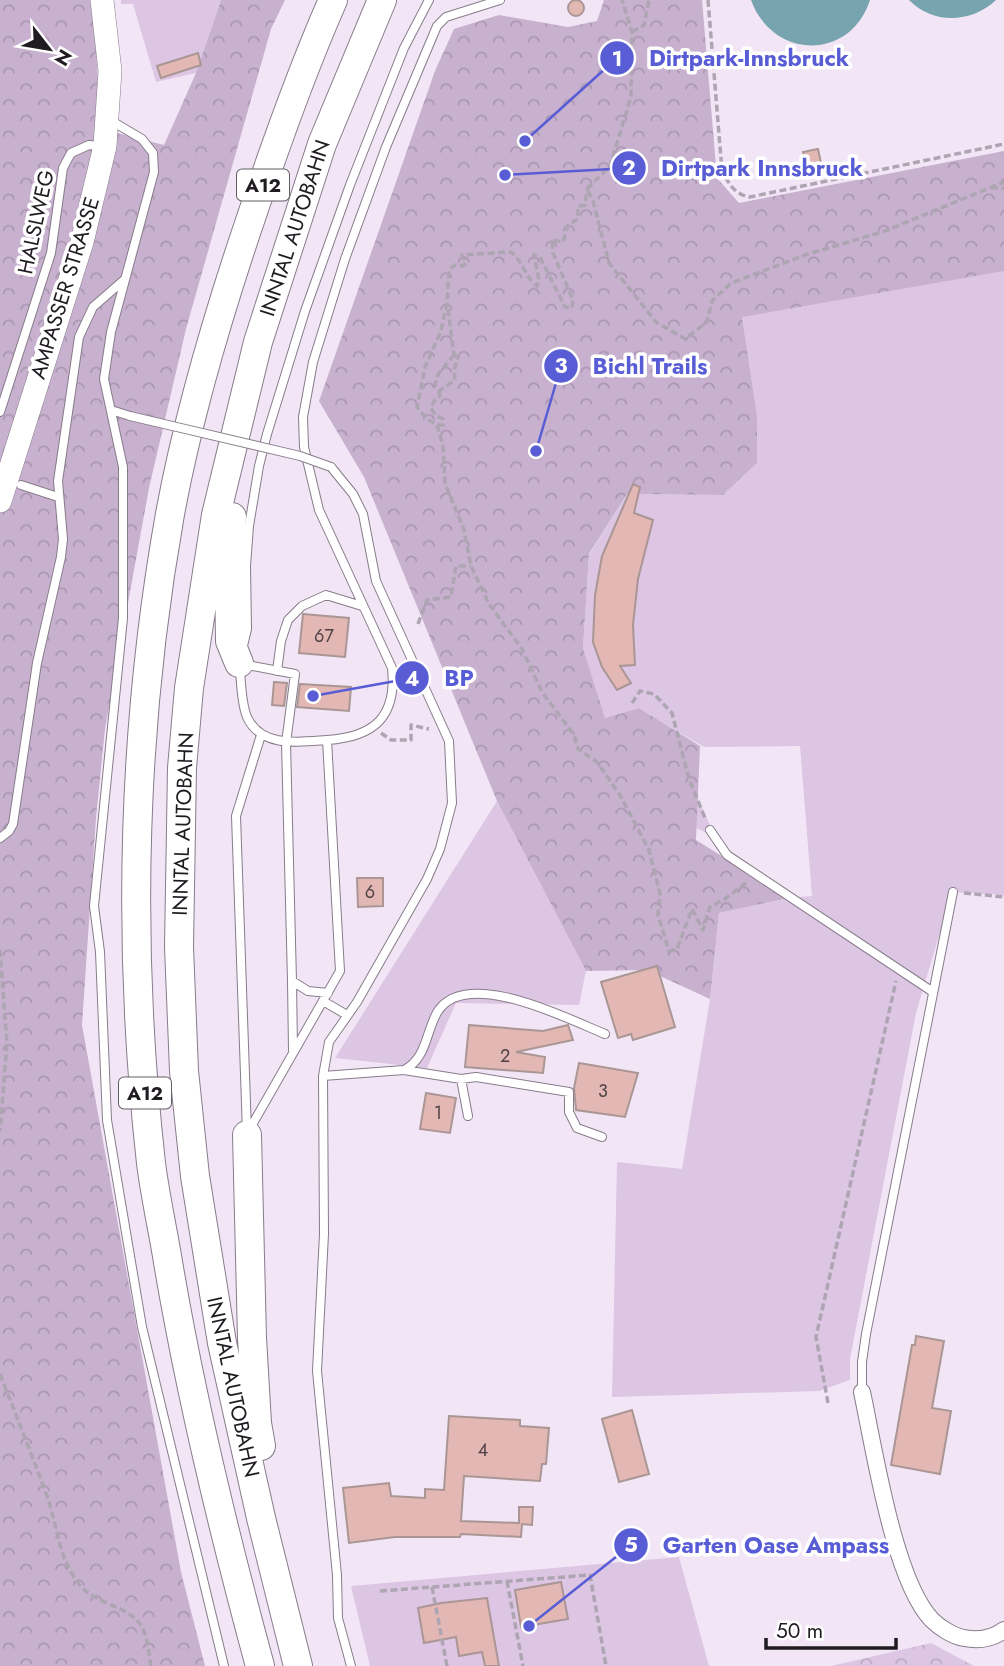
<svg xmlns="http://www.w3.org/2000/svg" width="1004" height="1666" font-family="Jost,sans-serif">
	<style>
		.green { fill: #ddc5e4 }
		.forest { fill: url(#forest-crowns) }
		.park { fill: url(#park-crowns) }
		.water { fill: #78a4b0 }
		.building { fill: #e2b7b4; stroke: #aa9694; stroke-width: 2 }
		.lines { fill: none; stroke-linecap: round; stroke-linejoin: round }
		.lane-casing { stroke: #877c8a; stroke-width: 10 }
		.street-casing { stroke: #877c8a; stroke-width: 18 }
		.secondary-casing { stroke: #877c8a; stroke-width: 24 }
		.highway-casing { stroke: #877c8a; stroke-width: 30 }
		.path { stroke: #aea5b2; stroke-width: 3.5; stroke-dasharray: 7 3.5; stroke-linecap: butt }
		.lane { stroke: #fff; stroke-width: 8 }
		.street { stroke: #fff; stroke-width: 16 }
		.secondary { stroke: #fff; stroke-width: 23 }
		.highway { stroke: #fff; stroke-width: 28 }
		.lane-bridge-casing { stroke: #877c8a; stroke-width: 10; stroke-linecap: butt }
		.lane-bridge { stroke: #fff; stroke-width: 8 }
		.labels { text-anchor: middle; stroke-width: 7; stroke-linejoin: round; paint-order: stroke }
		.number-label { font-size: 18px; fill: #504246 }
		.shield { fill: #fff; stroke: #625f64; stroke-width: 2 }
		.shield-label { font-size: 19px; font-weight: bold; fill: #1f1b21 }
		.street-label { font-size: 21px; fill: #1f1b21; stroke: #fff }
		.leader { fill: none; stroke: #595dd5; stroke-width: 2.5 }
		.callout-dot { fill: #595dd5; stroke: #fff; stroke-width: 2.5 }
		.mark-label { font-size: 21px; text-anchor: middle; font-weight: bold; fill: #fff }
		.callout-label { font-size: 23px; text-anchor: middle; font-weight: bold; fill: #595dd5; stroke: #fff; stroke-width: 7; stroke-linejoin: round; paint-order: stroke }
	</style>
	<defs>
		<pattern id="forest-crowns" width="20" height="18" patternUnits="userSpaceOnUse" patternTransform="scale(1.75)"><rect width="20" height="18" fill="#c8b0cf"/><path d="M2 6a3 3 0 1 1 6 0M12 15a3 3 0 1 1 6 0" fill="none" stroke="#ab97b1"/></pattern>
		<pattern id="park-crowns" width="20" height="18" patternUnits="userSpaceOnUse" patternTransform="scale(1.75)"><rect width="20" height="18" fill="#ddc5e4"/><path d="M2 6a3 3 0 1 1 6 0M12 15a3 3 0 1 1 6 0" fill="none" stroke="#bda9c3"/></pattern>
	</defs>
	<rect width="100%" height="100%" fill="#f2e6f6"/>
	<path class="green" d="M121 0H221L196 73 156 82 133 4H121Z
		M702 50 718 214 670 415 558 589 602 723 651 715 639 708 605 718 583 648 589 555 627 494 723 495 757 463V415L742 317 735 219 1004 178V895L952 892 916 1013 850 1359V1380L819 1391 612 1397 617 1162 682 1169 710 999 719 913 789 898 812 896 800 746 704 747 663 723 716 838 649 803 588 761 509 666 423 467 426 435 408 408 412 370 438 328 441 244 488 243 530 238 563 216 588 180 610 201 635 198 641 257 661 259 669 59Z
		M497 801 586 971 579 1005 456 1003 427 1068 335 1058Z
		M679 1557 709 1666H370L351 1586Z"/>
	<path class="forest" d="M0 0H93L98 80V128L164 145 196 73 221 0H285L271 29 186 329 149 488 105 729 96 818 82 1025 181 1572 205 1666H0Z
		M604 0H702L717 178 739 203 1004 151V271L742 317 757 415V463L723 495 627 494 589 554 583 648 605 718 639 708 700 746 696 840 789 898 719 913 710 999 647 970 586 971 497 801 364 477 319 401 435 71 454 29 499 15 568 27 597 21Z"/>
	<path class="park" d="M931 1643 974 1666H831Z"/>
	<path class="water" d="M751 0H870C850 62 772 59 751 0Z
		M909 0H996C972 23 933 25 909 0Z"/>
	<path class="building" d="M568 8a8 8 0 1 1 16 0a8 8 0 1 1-16 0Z
		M198 53 201 65 161 78 157 66Z
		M818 149 821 163 806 166 803 152Z
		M633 484 640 487 634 513 653 520 638 579 633 625 635 665 620 666 631 683 617 690 602 667 593 642 595 595 602 556Z
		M303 614 349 618 345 657 299 653Z
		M274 682 287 683 284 706 272 705Z
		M300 684 351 687 349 711 297 707Z
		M357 878H383V906L358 907Z
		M657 966 675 1027 633 1040 631 1034 618 1038 601 982Z
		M469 1025 543 1031 568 1025 573 1040 516 1052 545 1057 543 1073 465 1067Z
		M579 1063 638 1073 625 1117 576 1110 574 1088Z
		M426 1093 456 1098 450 1133 420 1129Z
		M916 1336 944 1341 932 1408 951 1411 940 1474 891 1465 912 1345H915Z
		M632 1410 649 1474 619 1482 602 1419Z
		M449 1416 520 1420V1426L549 1428 546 1464H542L540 1481 464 1476 461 1521 519 1523V1507H533L532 1525 522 1524 521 1537 461 1534 460 1537H395L349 1543 343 1488 389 1483 391 1496 425 1498V1489L444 1490Z
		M561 1582 568 1619 521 1627 515 1590Z
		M487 1598 499 1666H485L482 1652 459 1656 456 1637 424 1643 418 1608 441 1603Z"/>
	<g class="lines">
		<defs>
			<path id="lane" d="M110 120 142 139 153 153 154 172 111 332 104 379 123 467V618L94 906 100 952 107 1120 142 1327 224 1666
				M111 410 130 416
				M0 412 51 253 63 168 71 153 89 145 101 146
				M331 467 353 494 363 514 376 581 449 741 452 803 440 849 427 879 357 1002 329 1042 323 1076 324 1234 317 1371 337 1575 338 1618 351 1666
				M21 485 58 497
				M242 650 247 629 246 566 249 526 259 466 267 434 305 311 350 185 404 48 429 0
				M242 664 295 674 286 743 292 981 308 991 328 993
				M240 667C241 682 241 702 247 717 261 748 299 742 327 740L340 971 248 1132
				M277 671 281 641 288 620 302 606 326 595 362 606
				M327 740C374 737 397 717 392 668L319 510 304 447 303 417 313 362 345 259 386 147 437 26 446 17 500 0
				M710 830 727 855 933 992
				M0 838 9 831 13 824 37 663 61 557 63 539 58 481 79 337 93 307 124 280
				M292 981 293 1050
				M323 1001 347 1015
				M404 1070 461 1079 476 1077 569 1092V1112L577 1128 602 1137
				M323 1076 404 1070C427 1059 426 1030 438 1011 467 967 568 1019 605 1034
				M461 1079 468 1116
				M247 1132 236 816 261 735
				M862 1392V1362L866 1334 953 892"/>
			<path id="street" d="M862 1392C874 1448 894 1581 932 1620 940 1628 953 1636 964 1638 979 1641 992 1639 1004 1630"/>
			<path id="secondary" d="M0 501 82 242 105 146 110 71 102 0"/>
			<path id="highway" d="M232 517 229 574 230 641 239 663
				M247 1135 252 1338 257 1423 261 1446
				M260 1666C223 1530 190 1395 167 1256 162 1226 155 1195 151 1163 127 948 132 727 170 514 189 411 220 308 254 209 278 138 303 68 333 0
				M298 1666 261 1518 222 1343 195 1176 184 1071 179 947 182 768 189 688 216 515 258 342 322 144 382 0"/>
		</defs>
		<use href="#lane" class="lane-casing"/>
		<use href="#street" class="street-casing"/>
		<use href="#secondary" class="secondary-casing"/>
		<use href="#highway" class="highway-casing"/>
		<path class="path" d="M708 0 722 171C730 185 734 194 750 197L1004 144
			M632 32 644 25 649 0
			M991 188H1004
			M587 189 610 166 631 97 632 32 622 0
			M588 191 593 201 609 263 656 322 685 339 707 322 712 301 731 283 808 254 885 231 1004 182
			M448 309 454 355
			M454 355 458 357 454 371 455 380 439 391 435 384 439 373Z
			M439 391 440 396 434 401 431 408 436 416 443 419V425C431 425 424 416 417 407L425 367 441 331 447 303 449 270 455 265 463 266 466 263 462 255 511 252C524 263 525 277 537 286L539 280 534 255 540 257 565 307 572 308 573 300 553 253 552 240 563 242 568 225 578 219V206L585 205 587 189
			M437 425 443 446 445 483 464 530 471 566 489 604 522 649 542 692 574 735 578 749 597 762 620 795 649 850 660 894 658 915 669 951 677 949 692 909 703 930 710 907 725 899 747 882
			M418 624 427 600 451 597 456 566H471
			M632 703 640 691 654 694 672 713 689 779 705 818
			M381 733 391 740H411V725L429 729
			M964 893 1004 897
			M0 950 7 1043 0 1131
			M0 1374C16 1416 33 1457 48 1499 58 1529 59 1559 79 1584 96 1606 132 1605 143 1629 148 1640 149 1654 151 1666
			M828 1403 816 1337 896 981
			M507 1581 523 1666
			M432 1587 447 1666
			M380 1591 590 1575 606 1666"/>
		<use href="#lane" class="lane"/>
		<use href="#street" class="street"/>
		<use href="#secondary" class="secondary"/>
		<use href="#highway" class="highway"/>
		<defs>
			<path id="lane-bridge" d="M130 416 300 456 331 467"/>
		</defs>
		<use href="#lane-bridge" class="lane-bridge-casing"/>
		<use href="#lane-bridge" class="lane-bridge"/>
	</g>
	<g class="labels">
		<g class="number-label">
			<text x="324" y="642">67</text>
			<text x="370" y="898">6</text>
			<text x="505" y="1062">2</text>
			<text x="603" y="1097">3</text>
			<text x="438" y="1119">1</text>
			<text x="483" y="1456">4</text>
		</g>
		<g class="shield">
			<rect x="237" y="169.5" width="52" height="31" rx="5"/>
			<rect x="119" y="1077.5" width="52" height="31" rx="5"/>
		</g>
		<g class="shield-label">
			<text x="263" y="192">A12</text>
			<text x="145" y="1100">A12</text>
		</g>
		<g class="street-label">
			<text transform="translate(36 222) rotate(-78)" y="7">HALSLWEG</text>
			<text transform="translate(295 228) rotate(-72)" y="7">INNTAL AUTOBAHN</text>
			<text transform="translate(65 288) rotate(-73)" y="7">AMPASSER STRASSE</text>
			<text transform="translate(183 824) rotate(-88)" y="7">INNTAL AUTOBAHN</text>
			<text transform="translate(233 1387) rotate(78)" y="7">INNTAL AUTOBAHN</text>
		</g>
	</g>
	<path class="leader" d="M525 141L617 58M505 175L629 168M536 451L561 366M313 696L412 678M529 1626L631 1545"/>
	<g class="callout-dot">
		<circle cx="525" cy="141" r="7"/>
		<circle cx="505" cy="175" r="7"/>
		<circle cx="536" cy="451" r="7"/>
		<circle cx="313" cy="696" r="7"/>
		<circle cx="529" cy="1626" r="7"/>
		<circle cx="617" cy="58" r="18"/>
		<circle cx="629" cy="168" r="18"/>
		<circle cx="561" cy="366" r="18"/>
		<circle cx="412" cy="678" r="18"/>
		<circle cx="631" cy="1545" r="18"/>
	</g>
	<g class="mark-label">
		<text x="617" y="66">1</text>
		<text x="629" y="175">2</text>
		<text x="561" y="373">3</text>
		<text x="412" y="686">4</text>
		<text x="631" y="1552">5</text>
	</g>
	<g class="callout-label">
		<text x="749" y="66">Dirtpark-Innsbruck</text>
		<text x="762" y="176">Dirtpark Innsbruck</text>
		<text x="650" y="374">Bichl Trails</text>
		<text x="459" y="686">BP</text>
		<text x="776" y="1553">Garten Oase Ampass</text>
	</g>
	<g transform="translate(49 49) rotate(121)" stroke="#ffffff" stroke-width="5" paint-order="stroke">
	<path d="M0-5L12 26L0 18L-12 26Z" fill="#1f1b21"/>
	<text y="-10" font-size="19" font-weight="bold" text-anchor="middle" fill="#1f1b21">N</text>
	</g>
	<path d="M766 1638v10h130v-10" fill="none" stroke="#1f1b21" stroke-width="3.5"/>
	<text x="776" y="1638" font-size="21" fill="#1f1b21" stroke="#ffffff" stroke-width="5" paint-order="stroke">50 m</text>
</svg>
